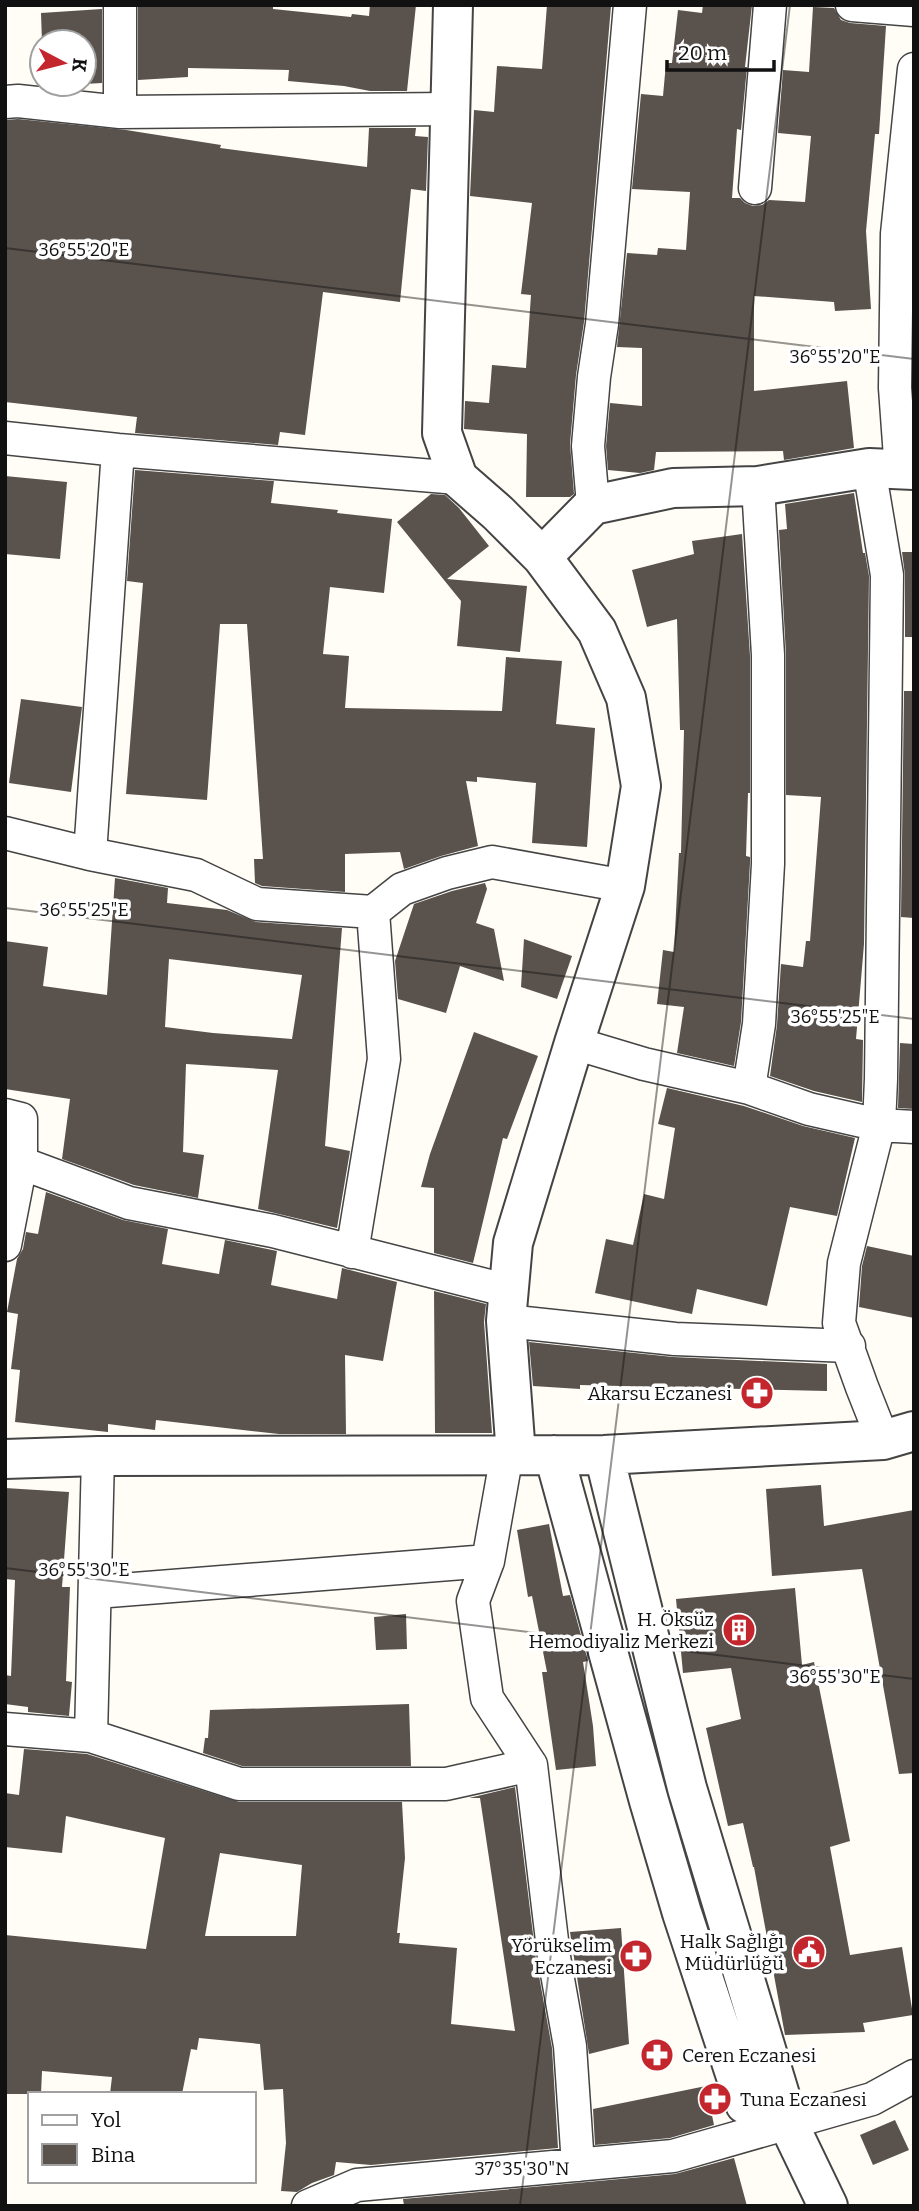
<svg xmlns="http://www.w3.org/2000/svg" width="919" height="2211" font-family="Bitter,serif">
	<style>
		.building { fill: #5a524d; fill-rule: evenodd }
		.lines { fill: none; stroke-linecap: round; stroke-linejoin: round }
		.minor-casing { stroke: #444; stroke-width: 35 }
		.tertiary-casing { stroke: #444; stroke-width: 42 }
		.minor { stroke: #fff; stroke-width: 32 }
		.tertiary { stroke: #fff; stroke-width: 38 }
		.ticks { fill: none; stroke: #111; stroke-width: 2; stroke-opacity: 0.45 }
		.labels { text-anchor: middle; stroke-width: 7; stroke-linejoin: round; paint-order: stroke }
		.poi-label { font-size: 19px; fill: #111; stroke: #fff; text-anchor: end }
		.ticks-label { font-size: 18px; text-anchor: middle; fill: #111; stroke: #fff; stroke-width: 7; stroke-linejoin: round; paint-order: stroke }
	</style>
	<rect width="100%" height="100%" fill="#fffdf5"/>
	<path class="building" d="M144 5H273V9L351 17 352 14 369 16 370 5H416L407 91H370L344 86 288 81 289 70 188 68V77L138 80V7H144Z
		M547 5 611 6 584 322 576 375 570 444 574 494 570 497H526L527 434 464 429 465 401 489 403 492 365 526 368 531 295 521 294 532 203 470 196 474 110 494 112 497 66 542 69Z
		M703 5H752L745 67H747L741 130 737 129 732 198H740L745 203 753 206 762 205 769 200 805 202 811 136 778 133 783 70 809 72 813 7 834 8 841 20 850 23 886 26 879 134H875L866 231 871 309 835 311 834 302 754 296V391L847 381 854 448 784 460 783 451 656 452 654 470 640 473 608 470 606 446 610 403 642 406V348L617 347 627 253 657 255 658 248 686 250 690 192 632 189 641 94 663 96 666 63H672L678 10 702 13Z
		M102 9V83L84 84V42H42L41 13Z
		M18 119 126 130 221 145 220 148 367 167 369 128H416L415 136 428 137 426 191 411 189 400 302 323 292 305 435 280 432 278 445 135 433 137 417 5 402V120Z
		M135 470 274 481 271 503 338 510 337 513 392 519 384 593 330 587 323 654 349 656 345 708 502 711 506 657 562 661 556 724 595 728 587 847 532 843 536 783 477 777V782L466 781 478 846 441 856 404 869 400 852 345 854V892L262 886 255 883 254 859H263L247 624H220L207 800 126 794 143 583 127 581Z
		M5 476 67 482 60 559 5 554Z
		M854 493 863 553H865L869 576 864 944 856 1039 863 1040 862 1102 814 1091 770 1076 777 1025 781 964 803 967 806 941H810L821 797 786 795V655L779 530 787 529 785 504Z
		M431 494 445 495 459 508 489 546 447 579 527 586 520 652 457 646 461 601 397 522Z
		M742 534 750 656V793H748L746 856 750 857V863L741 1022 734 1066 677 1053 684 1007 657 1004 663 950 674 952 679 853H681L684 730H680L677 619 647 627 632 570 694 554 692 541Z
		M902 552H914V637H905V575Z
		M904 691H914V918L901 917Z
		M21 699 82 707 71 792 9 783Z
		M115 878 168 888 167 903 227 910 256 922 342 928 325 1146 350 1151 337 1228 258 1209 278 1070 186 1064 183 1152 204 1155 198 1198 134 1185 62 1159 70 1099 5 1089V941L48 947 43 986 107 995ZM169 959 302 975 292 1039 213 1033 165 1027Z
		M485 883 487 889 476 923 494 929 504 981 460 966 446 1013 398 999 395 961 414 904 452 891Z
		M524 939 572 956 557 999 521 987Z
		M474 1032 538 1056 507 1139 503 1138 473 1263 434 1253V1188L421 1187 430 1154Z
		M900 1043 914 1044V1109L898 1108Z
		M667 1088 744 1106 803 1126 855 1138 837 1216 790 1207 767 1306 697 1289 692 1314 595 1293 606 1239 633 1245 644 1194 664 1199 675 1128 658 1124Z
		M46 1192 123 1220 168 1229 162 1264 219 1274 225 1240 277 1251 271 1285 337 1299 342 1268 397 1282 383 1361 345 1355 346 1434H279L156 1420 155 1430 108 1424V1432L15 1422 20 1370 11 1369 18 1314 7 1312 17 1259 23 1249 26 1232 38 1234Z
		M867 1246 914 1256V1318L859 1307 862 1266Z
		M434 1291 486 1304 484 1322 492 1433H435Z
		M529 1342 673 1357 827 1364V1391L580 1385V1389L533 1386Z
		M821 1485 824 1526 914 1510V1773L899 1774 862 1569 772 1576 766 1489Z
		M5 1488 69 1492 62 1587H70L66 1681 72 1682 69 1716 28 1712V1707L5 1704V1675L11 1676 15 1580 5 1579Z
		M549 1524 563 1596 570 1595 588 1661 583 1662 593 1726 596 1766 556 1770 542 1672H547L532 1596 528 1597 517 1530Z
		M795 1588 802 1665 814 1662 850 1841 830 1847 850 1955 902 1947 913 2015 863 2023 865 2032 785 2035 754 1867H753L743 1823 728 1826 706 1728 741 1719 731 1668 683 1673 676 1599Z
		M406 1614 407 1649 376 1650 374 1617Z
		M409 1704 411 1766H242L203 1753 205 1738H208L210 1710Z
		M24 1749 87 1754 239 1802H402L405 1858 397 1933H400L399 1943 457 1948 451 2024 515 2031 480 1798H469L515 1787 536 1959 552 2048 558 2148 371 2165 336 2162 334 2175 312 2183 297 2192 281 2191 286 2143 283 2089 264 2090 260 2044 199 2038 197 2050 191 2049 182 2094H110L112 2077 42 2071 41 2094H5V1935L146 1949 165 1838 66 1816 62 1853 5 1847V1793L19 1795ZM220 1853 302 1865 296 1936H205Z
		M621 1928 629 2044 589 2054 570 1932Z
		M706 2086 714 2125 670 2138 595 2145 593 2109Z
		M895 2120 909 2150 873 2165 860 2135Z
		M734 2158 747 2206H404L403 2199 675 2174Z"/>
	<g class="lines">
		<defs>
			<path id="minor" d="M120 5V112
				M852 5 914 10
				M5 102 18 101 120 112 450 109
				M755 188 770 5
				M5 438 118 450 458 478
				M869 468 887 575 881 1079 879 1125 844 1263 839 1323 862 1387 883 1440
				M901 471 895 388 897 234 914 69
				M593 505 588 446 594 377 602 324 630 5
				M5 833 90 854 196 875 257 904 373 912 402 889 447 873 492 862 625 886
				M90 854 118 450
				M574 1043 644 1064 749 1088 809 1109 879 1125 914 1127
				M749 1088 759 1024 768 864V655L758 486
				M5 1115 21 1119V1163L5 1245
				M21 1163 129 1203 273 1231 509 1291
				M352 1252 384 1059 373 912
				M506 1321 675 1339 849 1346
				M507 1454 488 1561 473 1601 487 1698 531 1765 554 1957 570 2046 578 2165
				M98 1456 91 1736 239 1784H446L531 1765
				M96 1592 488 1561
				M5 1729 91 1736
				M308 2206 357 2185 673 2156 872 2099 914 2076"/>
			<path id="tertiary" d="M453 5 442 433 458 478 498 513 542 557 597 631 626 698 641 786 625 886 574 1043 513 1243 506 1321 516 1455
				M542 557 593 505 673 488 758 486 869 468 914 470
				M554 1455 649 1801 682 1913 745 2104 789 2125
				M604 1455 687 1788 789 2125 828 2206
				M5 1459 98 1456 604 1455 883 1440 914 1431"/>
		</defs>
		<use href="#minor" class="minor-casing"/>
		<use href="#tertiary" class="tertiary-casing"/>
		<use href="#minor" class="minor"/>
		<use href="#tertiary" class="tertiary"/>
	</g>
	<path class="ticks" d="M5 248 914 359M5 908 914 1019M5 1568 914 1679M520 2206 790 5"/>
	<defs>
		<symbol id="pharmacy-disc" viewBox="-11 -11 22 22"><circle r="9.5" fill="#c4262e" stroke="#fff"/><path d="M-2-6h4v4h4v4h-4v4h-4v-4h-4v-4h4Z" fill="#fff"/></symbol>
		<symbol id="building-disc" viewBox="-11 -11 22 22"><circle r="9.5" fill="#c4262e" stroke="#fff"/><path d="M-4-6H4V6H1V3H-1V6H-4ZM-2.5-4.3h1.7v1.8h-1.7ZM.8-4.3h1.7v1.8H.8ZM-2.5-1h1.7V.8h-1.7ZM.8-1h1.7V.8H.8Z" fill="#fff"/></symbol>
		<symbol id="civic-disc" viewBox="-11 -11 22 22"><circle r="9.5" fill="#c4262e" stroke="#fff"/><path d="M-.6-6.5H3V-4.5H.6V-3L4-1V1h2V6H-6V1h2V-1L-.6-3ZM-1.2 2.5V6h2.4V2.5Z" fill="#fff"/></symbol>
	</defs>
	<g fill-rule="evenodd">
		<use href="#pharmacy-disc" x="738" y="1374" width="38" height="38"/>
		<use href="#building-disc" x="720" y="1611" width="38" height="38"/>
		<use href="#civic-disc" x="790" y="1933" width="38" height="38"/>
		<use href="#pharmacy-disc" x="617" y="1937" width="38" height="38"/>
		<use href="#pharmacy-disc" x="638" y="2036" width="38" height="38"/>
		<use href="#pharmacy-disc" x="696" y="2080" width="38" height="38"/>
	</g>
	<g class="labels">
		<g class="poi-label">
			<text x="732" y="1400">Akarsu Eczanesi</text>
			<text x="714" y="1626">H. Öksüz<tspan x="714" dy="22">Hemodiyaliz Merkezi</tspan></text>
			<text x="784" y="1948">Halk Sağlığı<tspan x="784" dy="22">Müdürlüğü</tspan></text>
			<text x="612" y="1952">Yörükselim<tspan x="612" dy="22">Eczanesi</tspan></text>
			<text x="682" y="2062" text-anchor="start">Ceren Eczanesi</text>
			<text x="740" y="2106" text-anchor="start">Tuna Eczanesi</text>
		</g>
	</g>
	<g class="ticks-label">
		<text x="84" y="256">36°55'20"E</text>
		<text x="835" y="363">36°55'20"E</text>
		<text x="84" y="916">36°55'25"E</text>
		<text x="835" y="1023">36°55'25"E</text>
		<text x="84" y="1576">36°55'30"E</text>
		<text x="835" y="1683">36°55'30"E</text>
		<text x="522" y="2175">37°35'30"N</text>
	</g>
	<rect width="919" height="2211" fill="none" stroke="#111111" stroke-width="14"/>
	<rect x="28" y="2092" width="228" height="91" fill="#ffffff" stroke="#a0a0a0" stroke-width="2"/>
	<rect x="42" y="2115" width="35" height="10" fill="#ffffff" stroke="#a0a0a0" stroke-width="2"/>
	<text x="91" y="2127" font-size="21" fill="#111111">Yol</text>
	<rect x="42" y="2144" width="35" height="21" fill="#5a524d" stroke="#a0a0a0" stroke-width="2"/>
	<text x="91" y="2162" font-size="21" fill="#111111">Bina</text>
	<g transform="translate(63 63) rotate(97)"><circle r="33" fill="#ffffff" stroke="#a0a0a0" stroke-width="2"/>
	<path d="M0-5L12 26L0 18L-12 26Z" fill="#c4262e"/>
	<text y="-10" font-size="19" font-weight="bold" text-anchor="middle" fill="#111111">K</text>
	</g>
	<path d="M667 60v10h107v-10" fill="none" stroke="#111111" stroke-width="3.5"/>
	<text x="678" y="60" font-size="21" fill="#111111" stroke="#ffffff" stroke-width="5" paint-order="stroke">20 m</text>
</svg>
